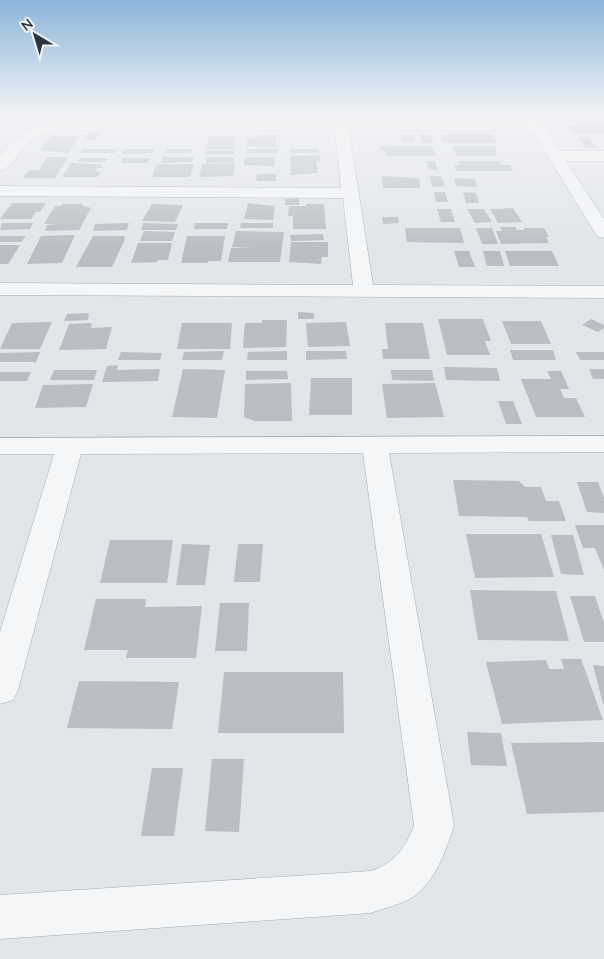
<svg xmlns="http://www.w3.org/2000/svg" width="604" height="959" font-family="Quicksand,sans-serif">
	<style>
		.building { fill: #b9bfc5 }
		.lines { fill: none; stroke-linecap: round; stroke-linejoin: round }
		.street-casing { stroke: #a8adb3; stroke-width: 1 }
		.street { fill: #f4f6f7; fill-rule: evenodd }
	</style>
	<rect width="100%" height="100%" fill="#e2e5e9"/>
	<path class="building" d="M27 115H56L54 119H31L32 117H26Z
		M559 115H604V121L565 122Z
		M604 124V133L574 134 567 125Z
		M88 133H99L96 140H84Z
		M419 134H430L434 143H423Z
		M440 134H492L495 138H490L495 139 497 143H443Z
		M276 135V147L247 146V138H254V136Z
		M400 135H414L416 142H402Z
		M52 136H80L68 153 40 150Z
		M209 136H236L234 149H206Z
		M577 137H588L597 148H586Z
		M380 146H432L437 156H387L386 151H381Z
		M453 146H495L497 156H456Z
		M83 149H117L115 153H80Z
		M125 149H155L153 153 122 154Z
		M166 149H193L191 153H164Z
		M247 149H278V153H247Z
		M291 149H319V153H291Z
		M206 150H235L234 154H205Z
		M320 155 321 161H316L318 173 291 175 290 156Z
		M47 157H68L55 178H23L29 170H39Z
		M163 157H194L192 162 161 163Z
		M206 157H234V162L206 163Z
		M245 157H275L274 166 244 165Z
		M80 158H107L105 162H78Z
		M123 158H150L148 163H121Z
		M426 161H435L438 170H429Z
		M458 161H499L501 165H510L513 171H456L454 165H459Z
		M71 163 100 164 103 168H97L95 171 101 172 97 177H62Z
		M235 163 233 176 199 177 202 164Z
		M157 164H194L190 177H152Z
		M257 174H276V181H256Z
		M382 176 419 178 420 188H383Z
		M429 176H441L445 186 433 187Z
		M459 178 475 179 477 187 456 186 454 179Z
		M434 192H445L448 202H436Z
		M463 192 476 193 479 203H466Z
		M299 198V205H285V199Z
		M12 203H46L40 212H36L31 219H0Z
		M248 203 275 206 273 220 244 219Z
		M62 204H82L83 206 91 208 79 230 45 231 47 225 56 224H44L55 206H61Z
		M152 204 183 205 175 222 142 221Z
		M306 204H324L326 229H293V216H288L289 206H306Z
		M513 208 522 222 498 223 490 209Z
		M437 209H451L455 222H441Z
		M467 209H484L492 222 475 223Z
		M382 217H398L399 223 383 224Z
		M2 223H33L30 229 0 230Z
		M129 223 127 230 93 231 95 224Z
		M143 223 178 224 176 230H141Z
		M195 223H228L227 229H194Z
		M241 223H273V228H240Z
		M500 227H515L517 230H524V228H544L549 237H546L549 243 501 244 496 231H502Z
		M405 228H460L464 243 407 242Z
		M476 228H492L498 244H482Z
		M144 231 175 232 172 241H140Z
		M236 231 284 232 280 262H228L231 248 253 247H232Z
		M323 234 324 240 291 241 290 235Z
		M75 235 62 263 27 264 41 236Z
		M0 236H26L21 242H0Z
		M93 236H124L125 239 112 267H76Z
		M187 236H225L221 261H208V263H181Z
		M291 242H328V257H322L321 264 289 262Z
		M138 243H172L168 260H158L157 262 131 263Z
		M0 245H20L8 264H0Z
		M454 251H469L475 267H459Z
		M483 251H500L504 266H487Z
		M505 251H552L559 266H510Z
		M298 312 314 313V319H298Z
		M89 313 88 320 64 321 67 314Z
		M438 319H483L491 341H485L490 355H447Z
		M591 319 604 325V328L598 332 582 325Z
		M262 320H287L286 347 243 348 245 323H262Z
		M502 321H541L551 344H511Z
		M52 322 40 349H0L12 323Z
		M346 322 350 346 308 347 306 323Z
		M92 323 91 328 112 327 106 349 59 350 69 324Z
		M182 323H232L230 349H177Z
		M385 323H423L430 359H383L382 349H388Z
		M510 350H553L556 360H513Z
		M224 351 222 360H182L184 352Z
		M287 351V360H247L248 352Z
		M306 351H346L347 359 306 360Z
		M40 352 36 362H0V353Z
		M121 352 162 353 160 360H118Z
		M576 352H604V360H580Z
		M118 365 117 370 160 369 158 381 102 382 107 366Z
		M444 367 497 368 500 381 446 380Z
		M183 369 225 370 217 418 172 417Z
		M589 369H604V379H593Z
		M54 370H97L94 380H50Z
		M391 370H432L434 381 392 380Z
		M246 371H287L288 379 246 380Z
		M547 371H561L569 389H560L564 398H576L585 417H536L521 379H551Z
		M0 372H31L27 381H0Z
		M311 378H352V415H309Z
		M291 383 292 421H255L244 417 245 384Z
		M435 383 444 417 387 418 382 384Z
		M93 384 86 407 35 408 43 385Z
		M498 401H513L522 424H506Z
		M453 480 519 481 525 487H541L546 501H559L566 521H529L527 517 459 516Z
		M577 482H598L604 498V513L587 512Z
		M575 525H604V570L595 548H583Z
		M466 534H541L554 577 475 578Z
		M551 535H573L584 575 561 574Z
		M110 540H173L167 583H100Z
		M182 544 210 545 205 585H176Z
		M238 544H263L260 582H234Z
		M470 590 556 591 569 641 478 640Z
		M570 596H595L604 623V642H584Z
		M96 599H146L145 607 202 606 196 658H126L128 650H84Z
		M220 603H249L247 651H215Z
		M561 659H581L603 720 502 724 486 662 546 660 549 669H564Z
		M593 665 604 666V704H603Z
		M224 672H343L344 733H218Z
		M79 681 179 682 172 729 67 728Z
		M467 732 501 733 507 766 471 765Z
		M604 742V812L527 814 511 743Z
		M212 759H244L239 832 205 831Z
		M152 768H183L174 836H141Z"/>
	<g class="lines">
		<defs>
			<path id="street" d="M522 115H536L560 151H604V161H566L604 219V238L598 237 595 233 532 130H349L373 285 604 286V298L0 295V283L353 285 343 198 0 196V186L341 188 335 130H60C49 132 39 134 31 141 20 149 13 167 0 171V156C19 134 30 126 60 122H526Z
				M604 436V452L389 453 454 825C446 851 434 886 408 900 396 906 383 908 371 913L0 939V895L371 871C394 863 406 848 414 825L363 453 81 454 18 690 13 700 0 704V632L54 454H0V438Z"/>
		</defs>
		<use href="#street" class="street-casing"/>
		<use href="#street" class="street"/>
	</g>
	<linearGradient id="sky" x2="0" y2="1"><stop stop-color="#8bb5da"/><stop offset="0.46" stop-color="#f2f3f5"/><stop offset="1" stop-color="#f2f3f5" stop-opacity="0"/></linearGradient>
	<rect width="604" height="249" fill="url(#sky)"/>
	<g transform="translate(35 35) rotate(322)" stroke="#f1f4f6" stroke-width="4" paint-order="stroke">
	<path d="M0-4L9 19L0 12L-9 19Z" fill="#2c353f"/>
	<text y="-8" font-size="14" font-weight="bold" text-anchor="middle" fill="#2c353f">N</text>
	</g>
</svg>
